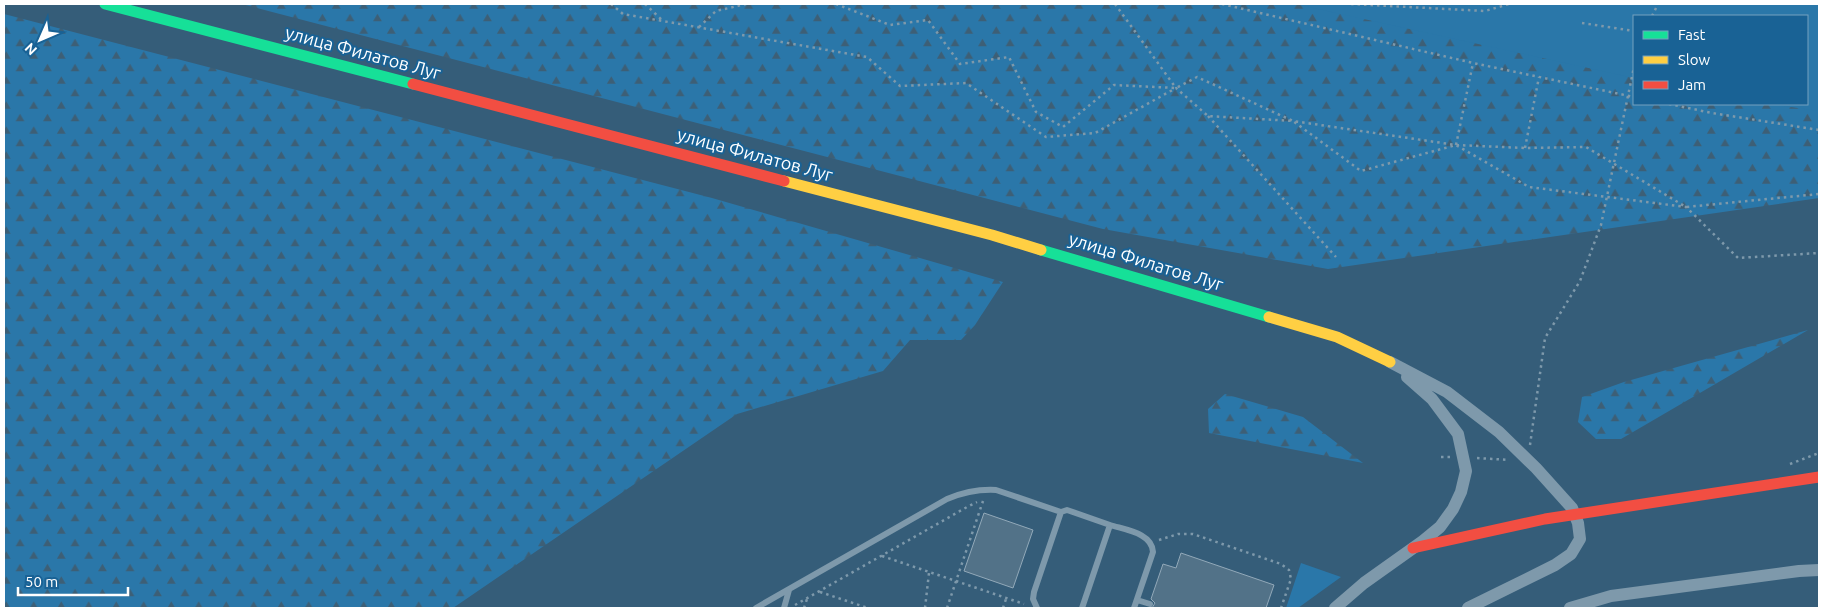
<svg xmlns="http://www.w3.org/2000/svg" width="1823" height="612" font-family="Ubuntu,sans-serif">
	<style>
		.forest { fill: url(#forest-firs); fill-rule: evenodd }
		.park { fill: #2a77a9 }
		.building { fill: #527288; stroke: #92a9b9 }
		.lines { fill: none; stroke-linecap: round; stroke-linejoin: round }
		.path { stroke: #7e99ab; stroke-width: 2.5; stroke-dasharray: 2.5 4; stroke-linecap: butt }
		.lane { stroke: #7e99ab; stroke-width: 6 }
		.street { stroke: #7e99ab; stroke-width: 12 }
		.fast { stroke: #16e098; stroke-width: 11 }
		.slow { stroke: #ffcf43; stroke-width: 11 }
		.jam { stroke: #f24e42; stroke-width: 11 }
		.labels { text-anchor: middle; stroke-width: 4; stroke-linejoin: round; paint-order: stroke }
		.street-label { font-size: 18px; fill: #fff; stroke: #196295 }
	</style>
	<defs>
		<pattern id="forest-firs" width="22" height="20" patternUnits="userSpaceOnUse" patternTransform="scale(1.25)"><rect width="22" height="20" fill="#2a77a9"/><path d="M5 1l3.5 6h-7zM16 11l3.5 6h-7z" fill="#3d5f76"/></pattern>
	</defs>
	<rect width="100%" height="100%" fill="#355d79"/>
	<path class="forest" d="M242 4H1819V198L1328 269 1103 229ZM1634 16H1807V104H1634Z
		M4 14 712 198 1003 282 975 325 961 340H910L883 371 737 414 453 608H4Z
		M1808 330 1621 439H1596L1578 422 1582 397 1624 382Z
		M1225 394 1303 417 1363 463 1209 433 1208 409Z"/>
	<path class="park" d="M1295 4H1819V111L1770 104H1807V16H1634V78Z
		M1301 563 1341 577 1298 608H1286Z"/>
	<path class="building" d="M984 513 1033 530 1013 588 964 571Z
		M1181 553 1274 585 1266 608H1152L1155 603 1151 599 1163 564 1176 568Z"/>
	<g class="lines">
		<path class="path" d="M611 4 623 14 867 57 900 86 966 83 1046 137 1095 133 1176 88 1208 116 1293 121 1361 171 1456 145 1529 187 1686 207 1738 258 1819 253
			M645 4 662 20
			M836 4 890 25 928 20 960 64 1009 57 1036 112 1063 127 1114 85 1176 88 1197 77 1293 121 1456 145 1525 148 1586 147 1686 207 1819 194
			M1115 4 1176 88
			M1222 4 1473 63 1634 97
			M1351 4 1485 11 1509 4
			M1652 16 1658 4
			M1582 23 1634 31
			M699 27 716 11 746 4
			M1669 104 1712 113 1819 130
			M1208 116 1336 257
			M1456 145 1473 63
			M1525 148 1539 77
			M1530 445 1545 338 1580 281 1601 225 1634 67
			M1441 457H1451
			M1477 458 1509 460
			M1790 464 1819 453
			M1159 540 1178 534H1193L1281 564 1289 570 1291 579 1281 608
			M882 556 1024 604
			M820 592 868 608
			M795 605 967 507 977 502
			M804 608 807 599
			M925 608 929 573
			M947 608 983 501
			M1003 608 1006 599"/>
		<path class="lane" d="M1061 512 1067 510 1110 525 1082 608
			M1110 525C1126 530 1152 533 1153 552L1134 608
			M1137 600 1150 604
			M756 608 947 499C964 492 978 489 996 490L1061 512 1034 592 1033 599 1037 608
			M784 608 789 590"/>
		<path class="street" d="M1390 362 1447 392 1499 432 1536 468 1572 508 1578 523 1580 539 1571 554 1555 565 1468 608
			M1335 608 1364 583 1423 541 1440 527 1453 509 1461 492 1466 471 1458 434 1432 399 1407 377
			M1570 608 1611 596 1799 571 1819 570"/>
		<path class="fast" d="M105 4 413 84
			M1041 250 1269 317"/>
		<path class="slow" d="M784 181 992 235 1041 250
			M1269 317 1337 337 1390 362"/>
		<path class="jam" d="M413 84 784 181
			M1413 548 1545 519 1819 477"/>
	</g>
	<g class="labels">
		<g class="street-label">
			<text transform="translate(363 53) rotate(15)" y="6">улица Филатов Луг</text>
			<text transform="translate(755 155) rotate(15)" y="6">улица Филатов Луг</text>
			<text transform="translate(1146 262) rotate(17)" y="6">улица Филатов Луг</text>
		</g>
	</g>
	<rect width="1823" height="612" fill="none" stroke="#ffffff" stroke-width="10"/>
	<rect x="1633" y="15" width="175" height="90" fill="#196295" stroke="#75a1bf"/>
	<rect x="1643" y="31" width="25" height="8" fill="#16e098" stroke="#75a1bf"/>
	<text x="1678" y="40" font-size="15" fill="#ffffff">Fast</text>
	<rect x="1643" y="56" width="25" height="8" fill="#ffcf43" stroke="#75a1bf"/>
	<text x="1678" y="65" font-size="15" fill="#ffffff">Slow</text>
	<rect x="1643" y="81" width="25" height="8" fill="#f24e42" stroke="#75a1bf"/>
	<text x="1678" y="90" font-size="15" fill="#ffffff">Jam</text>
	<g transform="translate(40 40) rotate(225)" stroke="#196295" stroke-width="4" paint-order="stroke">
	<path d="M0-4L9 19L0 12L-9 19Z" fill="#ffffff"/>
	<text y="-8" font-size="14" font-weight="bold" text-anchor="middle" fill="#ffffff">N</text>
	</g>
	<path d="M18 587v8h110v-8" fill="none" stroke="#ffffff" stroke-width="2.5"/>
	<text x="25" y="587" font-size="15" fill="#ffffff" stroke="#196295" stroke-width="4" paint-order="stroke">50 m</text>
</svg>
